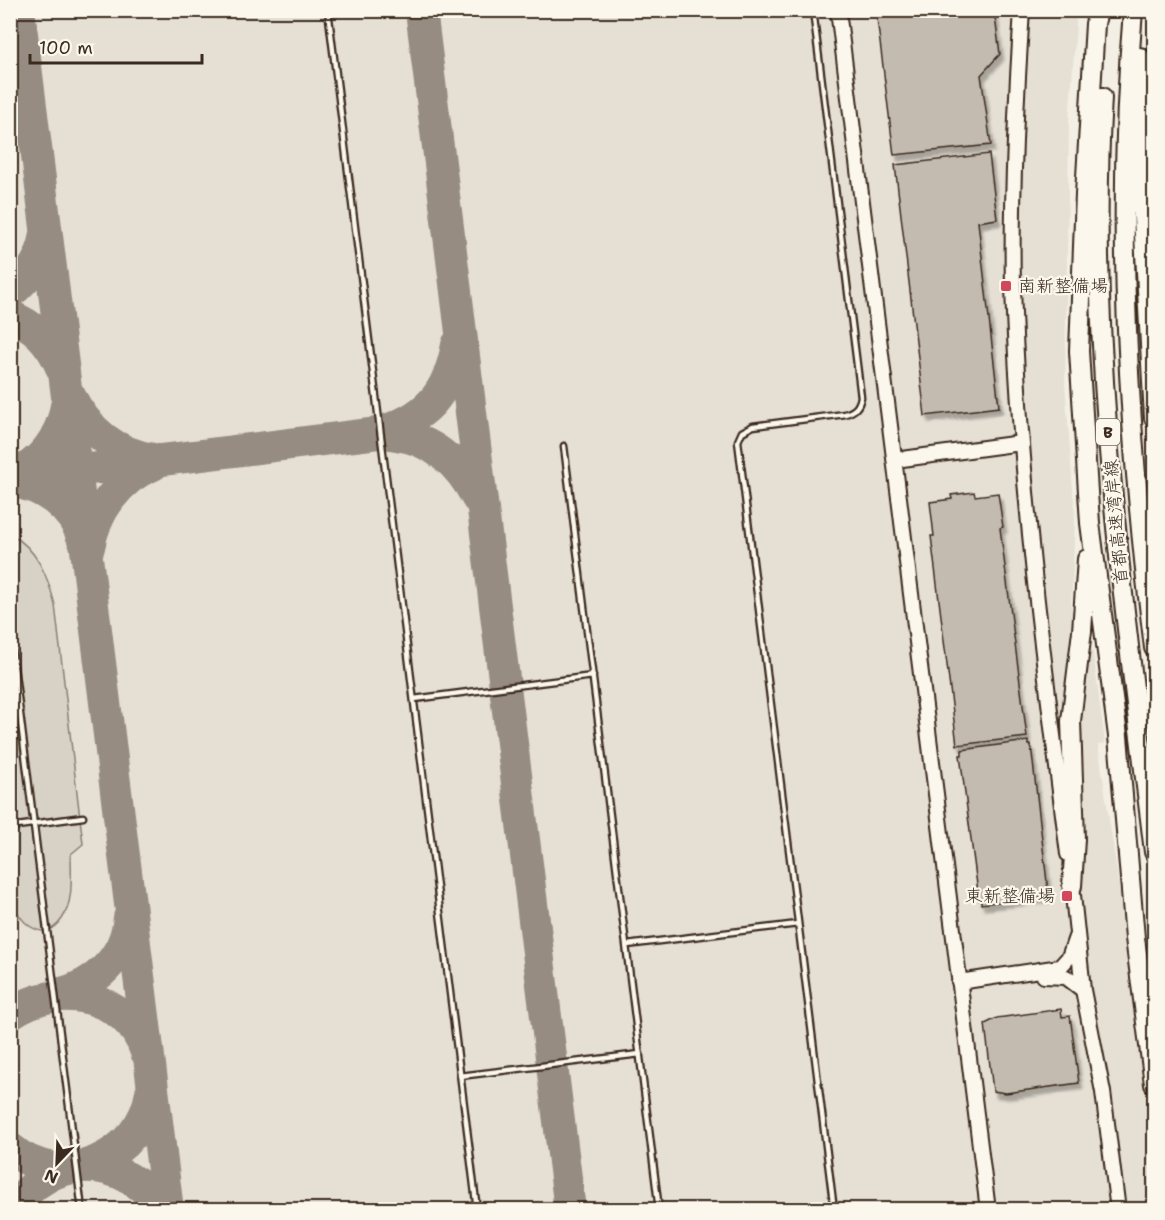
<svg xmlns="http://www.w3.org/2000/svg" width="1165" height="1220" font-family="'Shantell Sans','Klee One',sans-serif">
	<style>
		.built { fill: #e5dfd4 }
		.green { fill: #d8d1c6; stroke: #8a7e72; stroke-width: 1.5 }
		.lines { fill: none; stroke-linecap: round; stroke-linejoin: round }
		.taxiway { stroke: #978c81; stroke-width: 32 }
		.building { fill: #c3bbb0; stroke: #3b2a1e; stroke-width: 1.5; filter: url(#shadow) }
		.lane-casing { stroke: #3b2a1e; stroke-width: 9 }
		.secondary-casing { stroke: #3b2a1e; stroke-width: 18 }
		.highway-casing { stroke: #3b2a1e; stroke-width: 22 }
		.lane { stroke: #fbf7ec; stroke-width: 4.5 }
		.secondary { stroke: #fbf7ec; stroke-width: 14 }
		.highway { stroke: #fbf7ec; stroke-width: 18 }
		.poi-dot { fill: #d1495b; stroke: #fbf7ec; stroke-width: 2 }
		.labels { text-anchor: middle; stroke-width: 4.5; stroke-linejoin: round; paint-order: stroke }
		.shield { fill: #fbf7ec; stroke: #75685c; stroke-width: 1.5 }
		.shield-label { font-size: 16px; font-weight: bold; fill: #3b2a1e }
		.poi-label { font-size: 18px; fill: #3b2a1e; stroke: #fbf7ec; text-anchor: start }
		.street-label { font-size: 18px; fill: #3b2a1e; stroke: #fbf7ec }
	</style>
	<defs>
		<filter id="shadow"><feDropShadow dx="3.5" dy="6" stdDeviation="1.5" flood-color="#0004"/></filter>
	</defs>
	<rect width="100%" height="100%" fill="#f3efe4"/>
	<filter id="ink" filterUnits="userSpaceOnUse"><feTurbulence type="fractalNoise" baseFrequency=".0167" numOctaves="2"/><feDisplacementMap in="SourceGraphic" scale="12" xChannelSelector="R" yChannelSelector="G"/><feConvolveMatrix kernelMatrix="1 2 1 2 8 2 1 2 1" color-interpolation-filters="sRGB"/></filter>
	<g filter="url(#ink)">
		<path class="built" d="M10 11H1077L1069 122 1065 384 1075 517 1071 610 1074 611 1090 630 1105 743 1098 745 1134 986 1154 1146V1209H11Z"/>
		<path class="green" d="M10 534C37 548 48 577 55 605L83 844 71 854C71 874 74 902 62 919 46 942 25 928 15 908 13 903 12 895 11 890Z"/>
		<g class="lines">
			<path class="taxiway" d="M19 10 168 1210
				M421 10 570 1210
				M10 293C29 278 43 257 46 233
				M10 316C35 325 51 343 61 367
				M70 396C87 430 116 454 154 459
				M378 433C384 432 390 434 396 435 434 440 460 465 477 498
				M10 477C41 464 61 438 66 406
				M10 479 378 433C426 418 448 395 457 345
				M11 482C43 485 73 508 83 539
				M89 547C95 512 119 478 153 465
				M58 994C96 985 125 958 129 918
				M10 1014C57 980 127 994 146 1052
				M10 1148C61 1193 142 1157 151 1092
				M12 1210C51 1152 124 1153 163 1210"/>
		</g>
		<path class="building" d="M876 10H994L1000 54 981 75 991 145 894 155Z
			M989 154 997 219 978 222 999 407 925 416 895 165Z
			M974 492 975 496 998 493 1003 527 1000 528 1027 737 957 745 931 536H934L930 502 952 499 951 495Z
			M1028 741V745H1031L1048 891 1046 892 1047 896 981 904V899L979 900 960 755H962V750Z
			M1061 1009 1062 1017 1070 1016 1079 1083 1006 1093 993 1091 985 1024 997 1018Z"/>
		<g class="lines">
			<defs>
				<path id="lane" d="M328 10 477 1210
					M813 10 861 397C859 407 855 411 845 414L753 426 742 432 738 441 834 1210
					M564 446 659 1210
					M10 634 82 1210
					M414 699 593 676
					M10 827 83 817
					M627 945 798 924
					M460 1076 640 1054"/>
				<path id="secondary" d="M838 10 988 1210
					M1022 10C1016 102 1011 195 1013 286 1019 477 1044 666 1068 854
					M895 460 1021 443
					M1071 876 1083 990 1103 1092 1118 1210
					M1044 976 1066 977 1083 990
					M959 982 1060 967 1069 957 1076 937"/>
				<path id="highway" d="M1098 10 1095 24 1085 194 1079 351 1090 523 1118 736 1135 938 1154 1084
					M1133 10C1115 223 1128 437 1154 648
					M1140 57 1142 198 1154 418
					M1102 97C1087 350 1124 602 1154 852
					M1072 886 1075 839 1071 721 1082 631 1087 559"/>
			</defs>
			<use href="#lane" class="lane-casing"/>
			<use href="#secondary" class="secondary-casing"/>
			<use href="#highway" class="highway-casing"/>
			<use href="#lane" class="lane"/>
			<use href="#secondary" class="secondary"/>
			<use href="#highway" class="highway"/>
		</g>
	</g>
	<g class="poi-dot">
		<rect x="1000" y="280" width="12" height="12" rx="3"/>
		<rect x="1061" y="890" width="12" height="12" rx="3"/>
	</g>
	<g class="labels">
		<rect class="shield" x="1096" y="419" width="24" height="26" rx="4.5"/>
		<g class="shield-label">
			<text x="1108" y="438">B</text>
		</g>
		<g class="poi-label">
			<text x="1018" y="292">南新整備場</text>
			<text x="1055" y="902" text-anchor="end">東新整備場</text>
		</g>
		<g class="street-label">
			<text transform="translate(1116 522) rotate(-95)" y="6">首都高速湾岸線</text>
		</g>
	</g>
	<rect width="1165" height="1220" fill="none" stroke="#fbf7ec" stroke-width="36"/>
	<rect x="18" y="18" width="1129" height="1184" fill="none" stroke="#3b2a1e" stroke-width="2" filter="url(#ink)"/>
	<g transform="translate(57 1163) rotate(203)" stroke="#fbf7ec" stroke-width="4.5" paint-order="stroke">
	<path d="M0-4.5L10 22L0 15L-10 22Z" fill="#3b2a1e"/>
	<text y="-9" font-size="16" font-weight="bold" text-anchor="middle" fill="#3b2a1e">N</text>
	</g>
	<path d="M30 54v9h172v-9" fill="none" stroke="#3b2a1e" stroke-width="3"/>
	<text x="39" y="54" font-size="18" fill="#3b2a1e" stroke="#fbf7ec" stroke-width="4.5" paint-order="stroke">100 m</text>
</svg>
